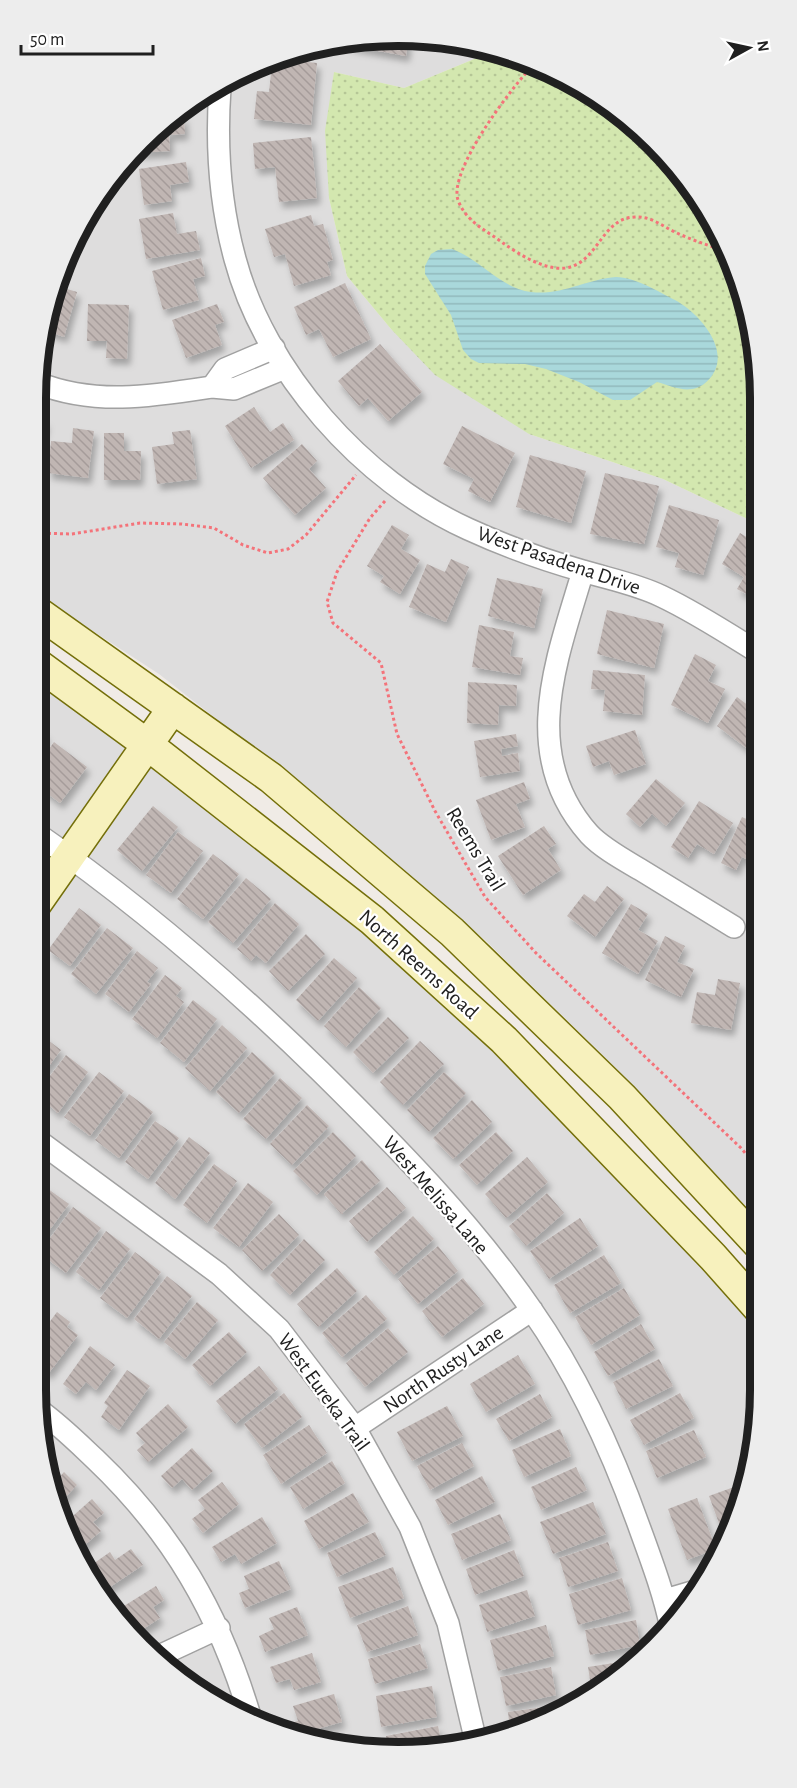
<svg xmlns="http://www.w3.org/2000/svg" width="797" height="1788" font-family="'Alegreya Sans',sans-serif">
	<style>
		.residential { fill: #dedddd }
		.grass { fill: url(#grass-dots) }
		.water { fill: url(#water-rules) }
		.building { fill: url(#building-back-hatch); filter: url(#shadow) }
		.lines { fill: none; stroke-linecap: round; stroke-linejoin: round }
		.street-casing { stroke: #a1a1a1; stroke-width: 24 }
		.secondary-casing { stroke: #746f0a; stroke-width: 33 }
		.path { stroke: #f4737a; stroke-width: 3; stroke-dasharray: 3 3; stroke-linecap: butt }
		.street { stroke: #fff; stroke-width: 21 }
		.secondary { stroke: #f7f1bd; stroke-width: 30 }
		.labels { text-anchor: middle; stroke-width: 4.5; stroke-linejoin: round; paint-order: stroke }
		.street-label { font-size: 21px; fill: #202020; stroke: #fff }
		.rim { fill: none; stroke: #202020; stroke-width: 8 }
	</style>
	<defs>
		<pattern id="grass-dots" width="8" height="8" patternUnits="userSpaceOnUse" patternTransform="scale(1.5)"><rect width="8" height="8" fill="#d3e7af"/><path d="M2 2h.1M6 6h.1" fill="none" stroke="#b5c696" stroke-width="1.8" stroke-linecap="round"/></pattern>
		<pattern id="water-rules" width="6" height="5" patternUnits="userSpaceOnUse" patternTransform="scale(1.5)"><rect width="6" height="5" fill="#a9d8db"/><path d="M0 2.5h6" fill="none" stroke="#91b9bc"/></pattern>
		<pattern id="building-back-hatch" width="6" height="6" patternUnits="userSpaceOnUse" patternTransform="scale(1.5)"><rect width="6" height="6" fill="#c0b6b3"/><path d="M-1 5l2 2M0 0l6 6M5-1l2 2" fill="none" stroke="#a59c9a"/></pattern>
		<filter id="shadow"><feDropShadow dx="3.5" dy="6" stdDeviation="3" flood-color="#0004"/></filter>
	</defs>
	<rect width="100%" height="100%" fill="#f0ebe6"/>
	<path class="residential" d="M375 37 484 51 479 57 404 88 334 72 329 198 347 276 391 329 529 434 663 479 758 524 760 1221 619 1071 485 940 323 802 159 674 36 594V398L55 282 126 159 238 73Z
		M36 678 123 736 400 962 551 1103 714 1278 761 1334V1389L742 1506 671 1628 579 1704 469 1745H328L218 1704 126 1628 55 1506 36 1389Z"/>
	<path class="grass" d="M484 51 515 55 600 97 671 160 724 238 758 351V524L663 479 529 434 435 375 391 329 347 276 329 198 325 131 334 72 404 88 479 57Z"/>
	<path class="water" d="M452 249C480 259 500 288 531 292 561 296 587 279 616 277 635 277 659 292 675 300 699 313 732 350 711 377 706 383 700 388 692 389 681 391 668 385 657 382L630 400H613L579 382 546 369 525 364 479 363 471 359 463 350 451 315 425 274V266L431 254 438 250Z"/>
	<path class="building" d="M375 37 408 41 406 56 345 45Z
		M289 60 317 63 311 125 254 119 257 91 269 92 272 64Z
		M184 115 185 134 169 135 170 151 134 153Z
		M311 137 317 198 279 202 275 167 255 169 253 143Z
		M186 162 189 182 170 185 172 201 144 205 139 169Z
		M173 213 177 234 196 231 200 250 146 259 139 219Z
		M311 215 314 226 323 224 333 260 327 262 331 275 294 286 285 254 274 257 265 229Z
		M201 258 205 276 193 279 199 300 163 310 152 271Z
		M345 283 371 339 333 357 319 329 306 335 294 307Z
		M57 286 77 292 64 337 47 331Z
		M88 304 129 305 127 359 106 358 107 341H87Z
		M217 304 224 322 215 325 222 345 186 358 172 320Z
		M380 344 422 392 388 421 368 398 359 406 338 381Z
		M254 407 270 432 283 423 294 440 251 468 225 426Z
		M36 419 46 422 37 452H36Z
		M462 426 515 453 490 502 468 491 474 479 443 464Z
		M73 428 94 431 88 478 48 473 51 441 72 443Z
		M190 430 197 479 157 484 152 447 174 444 172 432Z
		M104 433H124V451H141L140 480H104Z
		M302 444 317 461 309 469 326 488 295 515 263 478Z
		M530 455 586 471 571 523 516 507Z
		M605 473 659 486 644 544 590 534Z
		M669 505 719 520 703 575 675 567 679 553 656 547Z
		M392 525 409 535 401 549 420 560 400 594 380 582 384 576 367 566Z
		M740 533 758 544 759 601 737 589 744 577 722 564Z
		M451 559 469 567 446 622 409 607 427 564 445 572Z
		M497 578 543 589 534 628 488 616Z
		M607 610 664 624 654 668 597 654Z
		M479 625 514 632 510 656 523 658 520 675 472 667Z
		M695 654 716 665 708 681 725 689 708 723 671 705Z
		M593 670 645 675 642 715 603 711 605 690 591 689Z
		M468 682 517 685 516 706 499 705 498 725 467 723Z
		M737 697 753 709 759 700V736L749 750 717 726Z
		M36 729 47 736 36 752Z
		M635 730 646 764 614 775 609 761 593 767 586 746Z
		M516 734 518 746 501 749 502 756 518 753 520 771 480 777 474 741Z
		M54 742 87 767 60 803 36 785V767Z
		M656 779 685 803 666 826 652 814 640 827 626 814Z
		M524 782 530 799 516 804 525 827 491 840 476 800Z
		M699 801 733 823 714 854 697 844 688 858 671 847Z
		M153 806 178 827 142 871 117 850Z
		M742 817 759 825V865L742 857 736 870 721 863Z
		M544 826 556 844 548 849 561 870 523 895 498 856Z
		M178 832 203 851 171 893 146 875Z
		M213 854 239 874 203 919 177 899Z
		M246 878 271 899 233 943 208 922Z
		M607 886 624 899 595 937 567 916 584 894 595 902Z
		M275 903 299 924 266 963 256 955 251 961 237 949Z
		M631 904 648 914 638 930 658 941 638 974 602 953Z
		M79 908 101 925 70 966 48 950Z
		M107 928 133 948 96 994 71 974Z
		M306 934 325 954 288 991 269 971Z
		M665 936 685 946 677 962 694 969 681 997 645 980Z
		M137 951 158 968 147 982 151 984 129 1012 105 994Z
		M334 958 357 978 318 1021 296 1000Z
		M165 975 182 988 176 996 184 1002 157 1038 132 1019Z
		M718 979 740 983 731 1030 691 1023 697 992 715 995Z
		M359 987 381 1008 346 1047 324 1026Z
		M193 1000 217 1019 184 1062 160 1043Z
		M388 1017 409 1038 373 1073 353 1052Z
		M222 1025 247 1048 210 1091 185 1068Z
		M40 1034 61 1050 36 1083V1039Z
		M420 1041 444 1064 403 1105 380 1082Z
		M252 1052 275 1073 239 1113 216 1092Z
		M66 1055 88 1072 58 1113 36 1094Z
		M99 1072 124 1091 90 1136 64 1117Z
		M444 1072 466 1093 429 1132 407 1110Z
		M280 1078 302 1098 266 1139 243 1119Z
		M129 1094 153 1112 119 1158 95 1140Z
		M472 1100 492 1122 453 1159 433 1138Z
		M307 1105 329 1126 292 1165 270 1144Z
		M155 1121 179 1138 148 1179 125 1162Z
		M333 1132 356 1156 317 1195 293 1171Z
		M496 1132 513 1151 477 1185 459 1165Z
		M189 1137 210 1153 175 1199 155 1183Z
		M527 1157 548 1182 506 1218 485 1194Z
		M362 1160 380 1181 341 1214 324 1194Z
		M214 1164 237 1181 207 1223 183 1205Z
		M248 1183 273 1202 239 1247 213 1228Z
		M44 1186 69 1204 36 1248V1197Z
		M387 1187 406 1208 367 1242 349 1221Z
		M547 1193 564 1213 526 1246 509 1226Z
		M73 1207 101 1228 66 1273 39 1253Z
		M279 1214 299 1235 262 1271 242 1250Z
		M413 1216 434 1239 394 1275 374 1252Z
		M580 1218 598 1246 549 1279 530 1251Z
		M106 1231 130 1249 99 1290 76 1272Z
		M304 1239 325 1260 290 1295 270 1275Z
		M438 1246 458 1271 418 1304 398 1279Z
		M135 1252 161 1272 127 1318 100 1298Z
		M604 1255 621 1283 570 1313 554 1285Z
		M337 1268 357 1291 318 1327 297 1304Z
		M167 1276 192 1296 159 1339 134 1319Z
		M463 1278 484 1304 442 1337 422 1311Z
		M624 1288 640 1315 591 1345 575 1317Z
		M366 1295 387 1319 342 1357 322 1333Z
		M36 1300 44 1306 36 1316Z
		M197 1302 218 1320 185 1359 164 1342Z
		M57 1312 70 1322 67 1327 78 1335 48 1374 36 1365V1359L41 1352 36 1349V1340Z
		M641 1324 655 1349 608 1376 594 1352Z
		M388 1328 408 1352 365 1387 346 1363Z
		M229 1332 247 1352 210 1386 192 1365Z
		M90 1346 115 1365 96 1390 86 1382 76 1394 63 1384Z
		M518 1355 535 1384 486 1412 470 1384Z
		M659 1359 673 1386 626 1409 613 1382Z
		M259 1366 278 1389 235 1424 216 1401Z
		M127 1370 150 1386 119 1430 101 1417 108 1406 104 1403Z
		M284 1393 302 1417 262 1448 244 1424Z
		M680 1393 694 1418 644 1445 630 1420Z
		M540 1394 552 1417 509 1441 496 1419Z
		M168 1404 188 1427 148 1462 137 1450 145 1443 136 1433Z
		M447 1406 463 1436 412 1461 397 1432Z
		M309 1425 327 1453 281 1484 263 1455Z
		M560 1429 571 1456 524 1477 512 1450Z
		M694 1430 706 1457 657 1478 646 1451Z
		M462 1443 474 1466 430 1490 417 1466Z
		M192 1448 213 1471 192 1490 182 1479 172 1488 161 1476Z
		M332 1461 345 1483 303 1509 290 1487Z
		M576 1467 587 1490 541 1510 531 1487Z
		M64 1472 77 1485 56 1507 51 1477 55 1482Z
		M482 1476 495 1502 448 1525 435 1500Z
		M222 1482 239 1504 203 1533 192 1519 205 1509 198 1500Z
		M734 1487 741 1507 724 1537 709 1496Z
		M353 1493 369 1522 319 1549 304 1521Z
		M697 1498 716 1549 687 1560 668 1509Z
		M92 1499 104 1513 93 1522 101 1531 80 1549 65 1523Z
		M593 1502 606 1534 553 1554 540 1522Z
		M500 1514 511 1540 462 1560 451 1534Z
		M262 1517 277 1543 241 1564 235 1554 221 1562 212 1547Z
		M375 1532 386 1555 337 1577 327 1553Z
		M608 1542 618 1571 568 1587 559 1558Z
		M131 1549 143 1565 107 1589 90 1566 110 1552 115 1560Z
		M514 1550 524 1576 475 1595 466 1569Z
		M279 1561 291 1589 245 1608 239 1593 249 1589 244 1576Z
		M393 1567 404 1598 350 1618 338 1587Z
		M622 1578 631 1610 578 1625 569 1594Z
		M156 1586 164 1600 153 1607 160 1618 134 1635 126 1628 116 1611Z
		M527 1590 535 1616 487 1632 479 1605Z
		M408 1606 418 1635 367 1652 357 1625Z
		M297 1607 308 1635 265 1652 259 1636 274 1629 269 1618Z
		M636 1620 640 1645 590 1655 585 1630Z
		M546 1625 554 1656 498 1671 490 1640Z
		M420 1644 428 1668 375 1684 368 1659Z
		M312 1653 321 1682 294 1690 290 1679 276 1683 270 1667Z
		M633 1660 592 1693 588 1667Z
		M551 1667 556 1695 506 1706 500 1677Z
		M432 1686 437 1717 381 1727 376 1696Z
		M334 1694 342 1722 300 1734 289 1730 287 1724 298 1721 293 1706Z
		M565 1704 566 1709 510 1730 508 1712Z
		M438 1726 442 1745H387L386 1736Z
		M347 1740V1745L323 1743Z"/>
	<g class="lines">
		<defs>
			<path id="street" d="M220 88C216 144 220 204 235 259 265 371 362 481 468 529 505 546 544 560 583 571 609 579 636 584 661 596 695 612 727 633 759 653
				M274 348 225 369 212 387 234 389 285 368
				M38 383C95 406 154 396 212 387
				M583 571C557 659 518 754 589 834 602 848 624 860 641 870 672 889 703 908 734 927
				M36 833C137 903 232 985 320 1071 395 1145 471 1222 531 1309 578 1376 613 1453 640 1529 652 1562 664 1594 671 1628
				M36 1139 219 1274 279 1329 355 1428 410 1527 448 1623 476 1742
				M39 1410C60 1425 77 1442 95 1459 172 1532 219 1613 250 1716
				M355 1428 532 1310
				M665 1600 692 1592
				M159 1656 219 1628"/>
			<path id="secondary" d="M36 611 271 778 452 932 622 1097 761 1247
				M36 663 148 745 372 920 504 1040 713 1257 761 1311
				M36 904 173 708"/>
		</defs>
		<use href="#street" class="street-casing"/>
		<use href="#secondary" class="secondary-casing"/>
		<path class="path" d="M534 64C513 86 448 170 458 200 466 222 486 230 503 243 520 255 544 270 565 268 598 264 601 218 635 217 652 216 663 227 677 233 694 241 711 246 728 252
			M385 501 370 518 337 572 327 602 333 623 381 663 397 734 435 811 485 897 536 953 741 1148 760 1171
			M36 533 72 534 140 523 182 524 214 528 243 545 268 553 288 549 306 535 356 475"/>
		<use href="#street" class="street"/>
		<use href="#secondary" class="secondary"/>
	</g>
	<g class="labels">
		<g class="street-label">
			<text transform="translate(559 560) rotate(19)" y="7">West Pasadena Drive</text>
			<text transform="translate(476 849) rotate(59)" y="7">Reems Trail</text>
			<text transform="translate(419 964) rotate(42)" y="7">North Reems Road</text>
			<text transform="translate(436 1195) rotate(49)" y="7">West Melissa Lane</text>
			<text transform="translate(443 1369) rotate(-34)" y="7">North Rusty Lane</text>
			<text transform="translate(324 1392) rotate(54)" y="7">West Eureka Trail</text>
		</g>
	</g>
	<path d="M0 0H797V1788H0ZM398 46H398A352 352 0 0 1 750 398V1390A352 352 0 0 1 398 1742H398A352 352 0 0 1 46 1390V398A352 352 0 0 1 398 46Z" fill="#ededed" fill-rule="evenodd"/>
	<path class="rim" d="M398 46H398A352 352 0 0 1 750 398V1390A352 352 0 0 1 398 1742H398A352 352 0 0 1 46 1390V398A352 352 0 0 1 398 46Z"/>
	<g transform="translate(749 48) rotate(82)" stroke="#ffffff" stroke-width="4.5" paint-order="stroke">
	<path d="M0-4.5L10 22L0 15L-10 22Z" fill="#202020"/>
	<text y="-9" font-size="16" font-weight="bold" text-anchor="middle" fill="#202020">N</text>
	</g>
	<path d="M21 45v9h132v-9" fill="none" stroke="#202020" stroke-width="3"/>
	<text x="30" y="45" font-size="18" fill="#202020" stroke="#ffffff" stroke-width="4.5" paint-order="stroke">50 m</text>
</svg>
